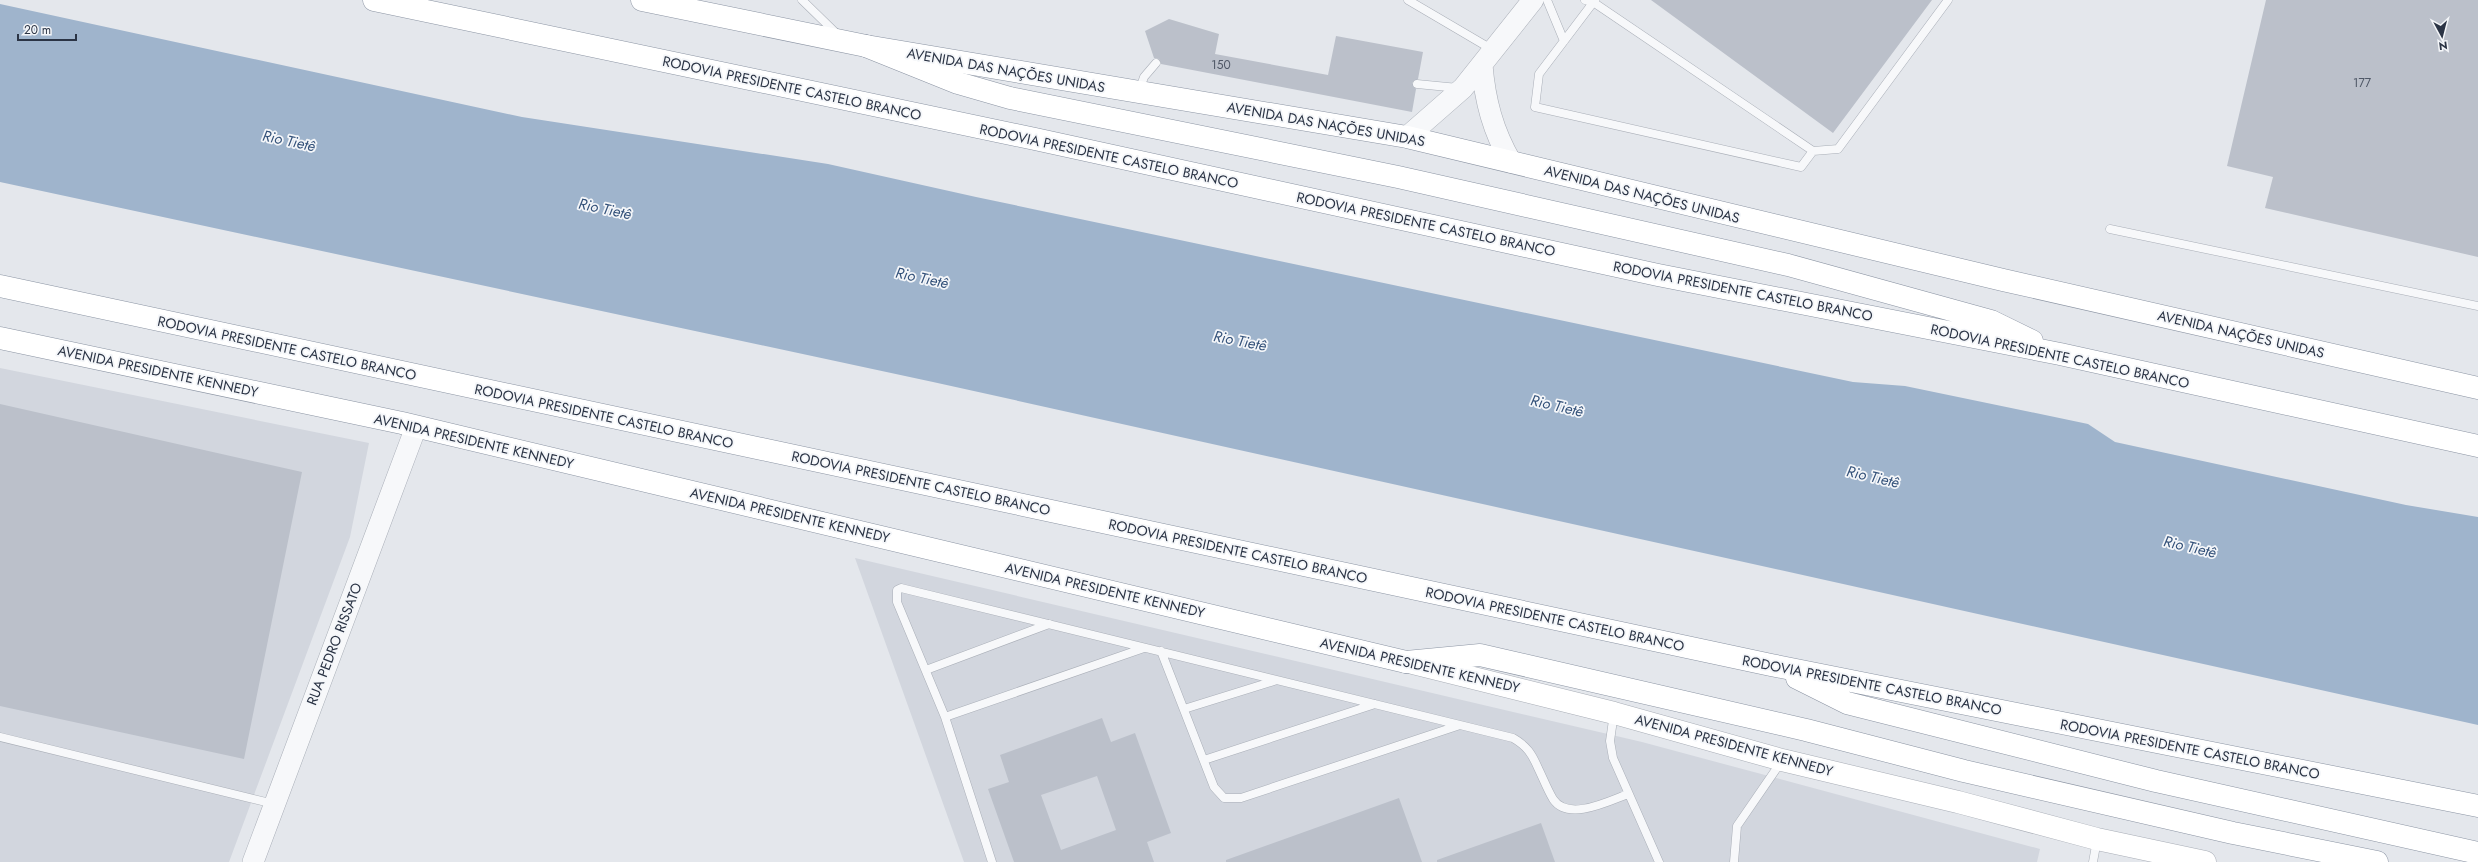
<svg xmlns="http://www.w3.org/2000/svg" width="2478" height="862" font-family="Jost,sans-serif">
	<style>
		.built { fill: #d2d6de }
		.water { fill: #9fb4cc }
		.building { fill: #bbc0ca; fill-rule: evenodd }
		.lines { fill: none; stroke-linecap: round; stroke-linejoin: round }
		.service-casing { stroke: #a9aeb7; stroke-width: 9 }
		.tertiary-casing { stroke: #a9aeb7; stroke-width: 22 }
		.secondary-casing { stroke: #a9aeb7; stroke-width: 23 }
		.trunk-casing { stroke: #8b94a3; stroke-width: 23 }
		.motorway-casing { stroke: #8b94a3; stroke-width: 23 }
		.service { stroke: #f7f8fa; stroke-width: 8 }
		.tertiary { stroke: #f7f8fa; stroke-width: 21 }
		.secondary { stroke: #fff; stroke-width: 22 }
		.trunk { stroke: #fff; stroke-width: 22 }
		.motorway { stroke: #fff; stroke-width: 22 }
		.labels { text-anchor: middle; stroke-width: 3.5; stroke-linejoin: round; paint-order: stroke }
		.number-label { font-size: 12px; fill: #4f5766 }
		.street-label { font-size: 14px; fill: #2b3445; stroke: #f4f6f9 }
		.water-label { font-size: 15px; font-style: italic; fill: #34527a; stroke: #f4f6f9 }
	</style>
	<rect width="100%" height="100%" fill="#e4e7ec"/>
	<path class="built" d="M0 368 369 443 350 537 229 862H0Z
		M855 558 1642 742 2040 849 2037 862H964Z"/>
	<path class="water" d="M0 4 522 117 828 164 976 197 1853 382 1905 386 2088 424 2115 442 2406 505 2478 517V725L933 382 0 182Z"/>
	<path class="building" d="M1651 0H1932L1833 133Z
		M2266 0H2478V257L2265 208 2273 177 2227 166Z
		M1169 19 1219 34 1215 54 1328 75 1336 36 1423 52 1418 79 1412 83 1416 89 1412 112 1161 64 1159 59 1154 58 1145 31Z
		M0 404 302 472 244 759 0 706Z
		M1102 718 1111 742 1135 733 1171 833 1147 842 1154 862H1014L988 789 1009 782 1000 755ZM1097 776 1116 830 1061 850 1041 795Z
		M1399 798 1422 862H1226V860Z
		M1541 823 1555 862H1437V860Z"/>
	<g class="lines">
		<defs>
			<path id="service" d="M802 0 837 34
				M1408 0 1493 50
				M1547 0 1564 41
				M1585 0 1593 2 1813 151 1838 149 1948 0
				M1595 0 1539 74 1535 107 1801 167 1813 151
				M1417 84 1458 88
				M1139 91 1144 77 1156 63
				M2110 229 2478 306
				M1161 651 1214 787 1224 798H1241L1460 725
				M926 670 1049 624
				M1184 709 1274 681
				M1614 713 1610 741 1613 758 1659 862
				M945 717 1144 648
				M0 737 274 804
				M1204 760 1375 704
				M992 862 945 717 897 602V590L901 588 1513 738C1527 746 1532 754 1538 768 1543 778 1547 789 1553 799 1568 822 1609 801 1628 794
				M1734 862 1737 826 1781 762
				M2093 862 2097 840"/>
			<path id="tertiary" d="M1482 65C1485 101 1493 131 1511 162
				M1407 137 1463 88 1533 0
				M253 862 416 427"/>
			<path id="secondary" d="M1413 663 1614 713 1782 760 1958 802 2097 839 2205 862"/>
			<path id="trunk" d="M642 0 866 46 1407 137 2003 280 2478 388
				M0 338 402 423 1406 662"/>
			<path id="motorway" d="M374 0 1035 139 1658 275 2060 354 2478 446
				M866 46 958 83 1010 98 1398 177 1788 265 1991 321 2032 341
				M0 286 1771 665 2478 806
				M1406 662 1480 655 1806 730 1964 771 2233 833 2377 862
				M1797 678 1847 703 2156 781 2478 853"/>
		</defs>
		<use href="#service" class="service-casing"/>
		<use href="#tertiary" class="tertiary-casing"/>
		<use href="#secondary" class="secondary-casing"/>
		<use href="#trunk" class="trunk-casing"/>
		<use href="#motorway" class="motorway-casing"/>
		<use href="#service" class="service"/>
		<use href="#tertiary" class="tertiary"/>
		<use href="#secondary" class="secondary"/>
		<use href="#trunk" class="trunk"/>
		<use href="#motorway" class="motorway"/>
	</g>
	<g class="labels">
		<g class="number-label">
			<text x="1221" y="69">150</text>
			<text x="2362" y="87">177</text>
		</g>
		<g class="street-label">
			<text transform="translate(1006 70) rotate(10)" y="5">AVENIDA DAS NAÇÕES UNIDAS</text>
			<text transform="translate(792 88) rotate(12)" y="5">RODOVIA PRESIDENTE CASTELO BRANCO</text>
			<text transform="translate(1326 124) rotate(10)" y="5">AVENIDA DAS NAÇÕES UNIDAS</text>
			<text transform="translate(1109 156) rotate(12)" y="5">RODOVIA PRESIDENTE CASTELO BRANCO</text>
			<text transform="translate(1642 194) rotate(14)" y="5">AVENIDA DAS NAÇÕES UNIDAS</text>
			<text transform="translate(1426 224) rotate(12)" y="5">RODOVIA PRESIDENTE CASTELO BRANCO</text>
			<text transform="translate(1743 291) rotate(11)" y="5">RODOVIA PRESIDENTE CASTELO BRANCO</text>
			<text transform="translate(2241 334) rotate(13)" y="5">AVENIDA NAÇÕES UNIDAS</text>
			<text transform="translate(287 348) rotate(12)" y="5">RODOVIA PRESIDENTE CASTELO BRANCO</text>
			<text transform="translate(2060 356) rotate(12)" y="5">RODOVIA PRESIDENTE CASTELO BRANCO</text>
			<text transform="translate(158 371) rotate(12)" y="5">AVENIDA PRESIDENTE KENNEDY</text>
			<text transform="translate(604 416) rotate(12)" y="5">RODOVIA PRESIDENTE CASTELO BRANCO</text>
			<text transform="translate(474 441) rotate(13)" y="5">AVENIDA PRESIDENTE KENNEDY</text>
			<text transform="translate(921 483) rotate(12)" y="5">RODOVIA PRESIDENTE CASTELO BRANCO</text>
			<text transform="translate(790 515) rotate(13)" y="5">AVENIDA PRESIDENTE KENNEDY</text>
			<text transform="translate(1238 551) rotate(12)" y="5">RODOVIA PRESIDENTE CASTELO BRANCO</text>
			<text transform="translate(1105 590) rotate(13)" y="5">AVENIDA PRESIDENTE KENNEDY</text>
			<text transform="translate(1555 619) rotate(12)" y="5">RODOVIA PRESIDENTE CASTELO BRANCO</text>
			<text transform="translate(334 644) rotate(-69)" y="5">RUA PEDRO RISSATO</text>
			<text transform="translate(1420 665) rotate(13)" y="5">AVENIDA PRESIDENTE KENNEDY</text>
			<text transform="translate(1872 685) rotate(11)" y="5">RODOVIA PRESIDENTE CASTELO BRANCO</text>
			<text transform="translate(1734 745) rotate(15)" y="5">AVENIDA PRESIDENTE KENNEDY</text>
			<text transform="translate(2190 749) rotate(11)" y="5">RODOVIA PRESIDENTE CASTELO BRANCO</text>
		</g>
		<g class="water-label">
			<text transform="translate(289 141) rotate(12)" y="5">Rio Tietê</text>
			<text transform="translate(605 209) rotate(12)" y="5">Rio Tietê</text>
			<text transform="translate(922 278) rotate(12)" y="5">Rio Tietê</text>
			<text transform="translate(1240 341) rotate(11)" y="5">Rio Tietê</text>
			<text transform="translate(1557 406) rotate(13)" y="5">Rio Tietê</text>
			<text transform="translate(1873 477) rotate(13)" y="5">Rio Tietê</text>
			<text transform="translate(2190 547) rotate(13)" y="5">Rio Tietê</text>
		</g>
	</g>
	<g transform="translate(2442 36) rotate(173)" stroke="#f4f6f9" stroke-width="3" paint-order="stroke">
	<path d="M0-3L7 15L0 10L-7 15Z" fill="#2b3445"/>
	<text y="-6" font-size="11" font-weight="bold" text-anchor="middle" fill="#2b3445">N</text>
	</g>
	<path d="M18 34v6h58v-6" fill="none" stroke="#2b3445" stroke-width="2"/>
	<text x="24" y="34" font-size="12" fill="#2b3445" stroke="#f4f6f9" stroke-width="3" paint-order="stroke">20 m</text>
</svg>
